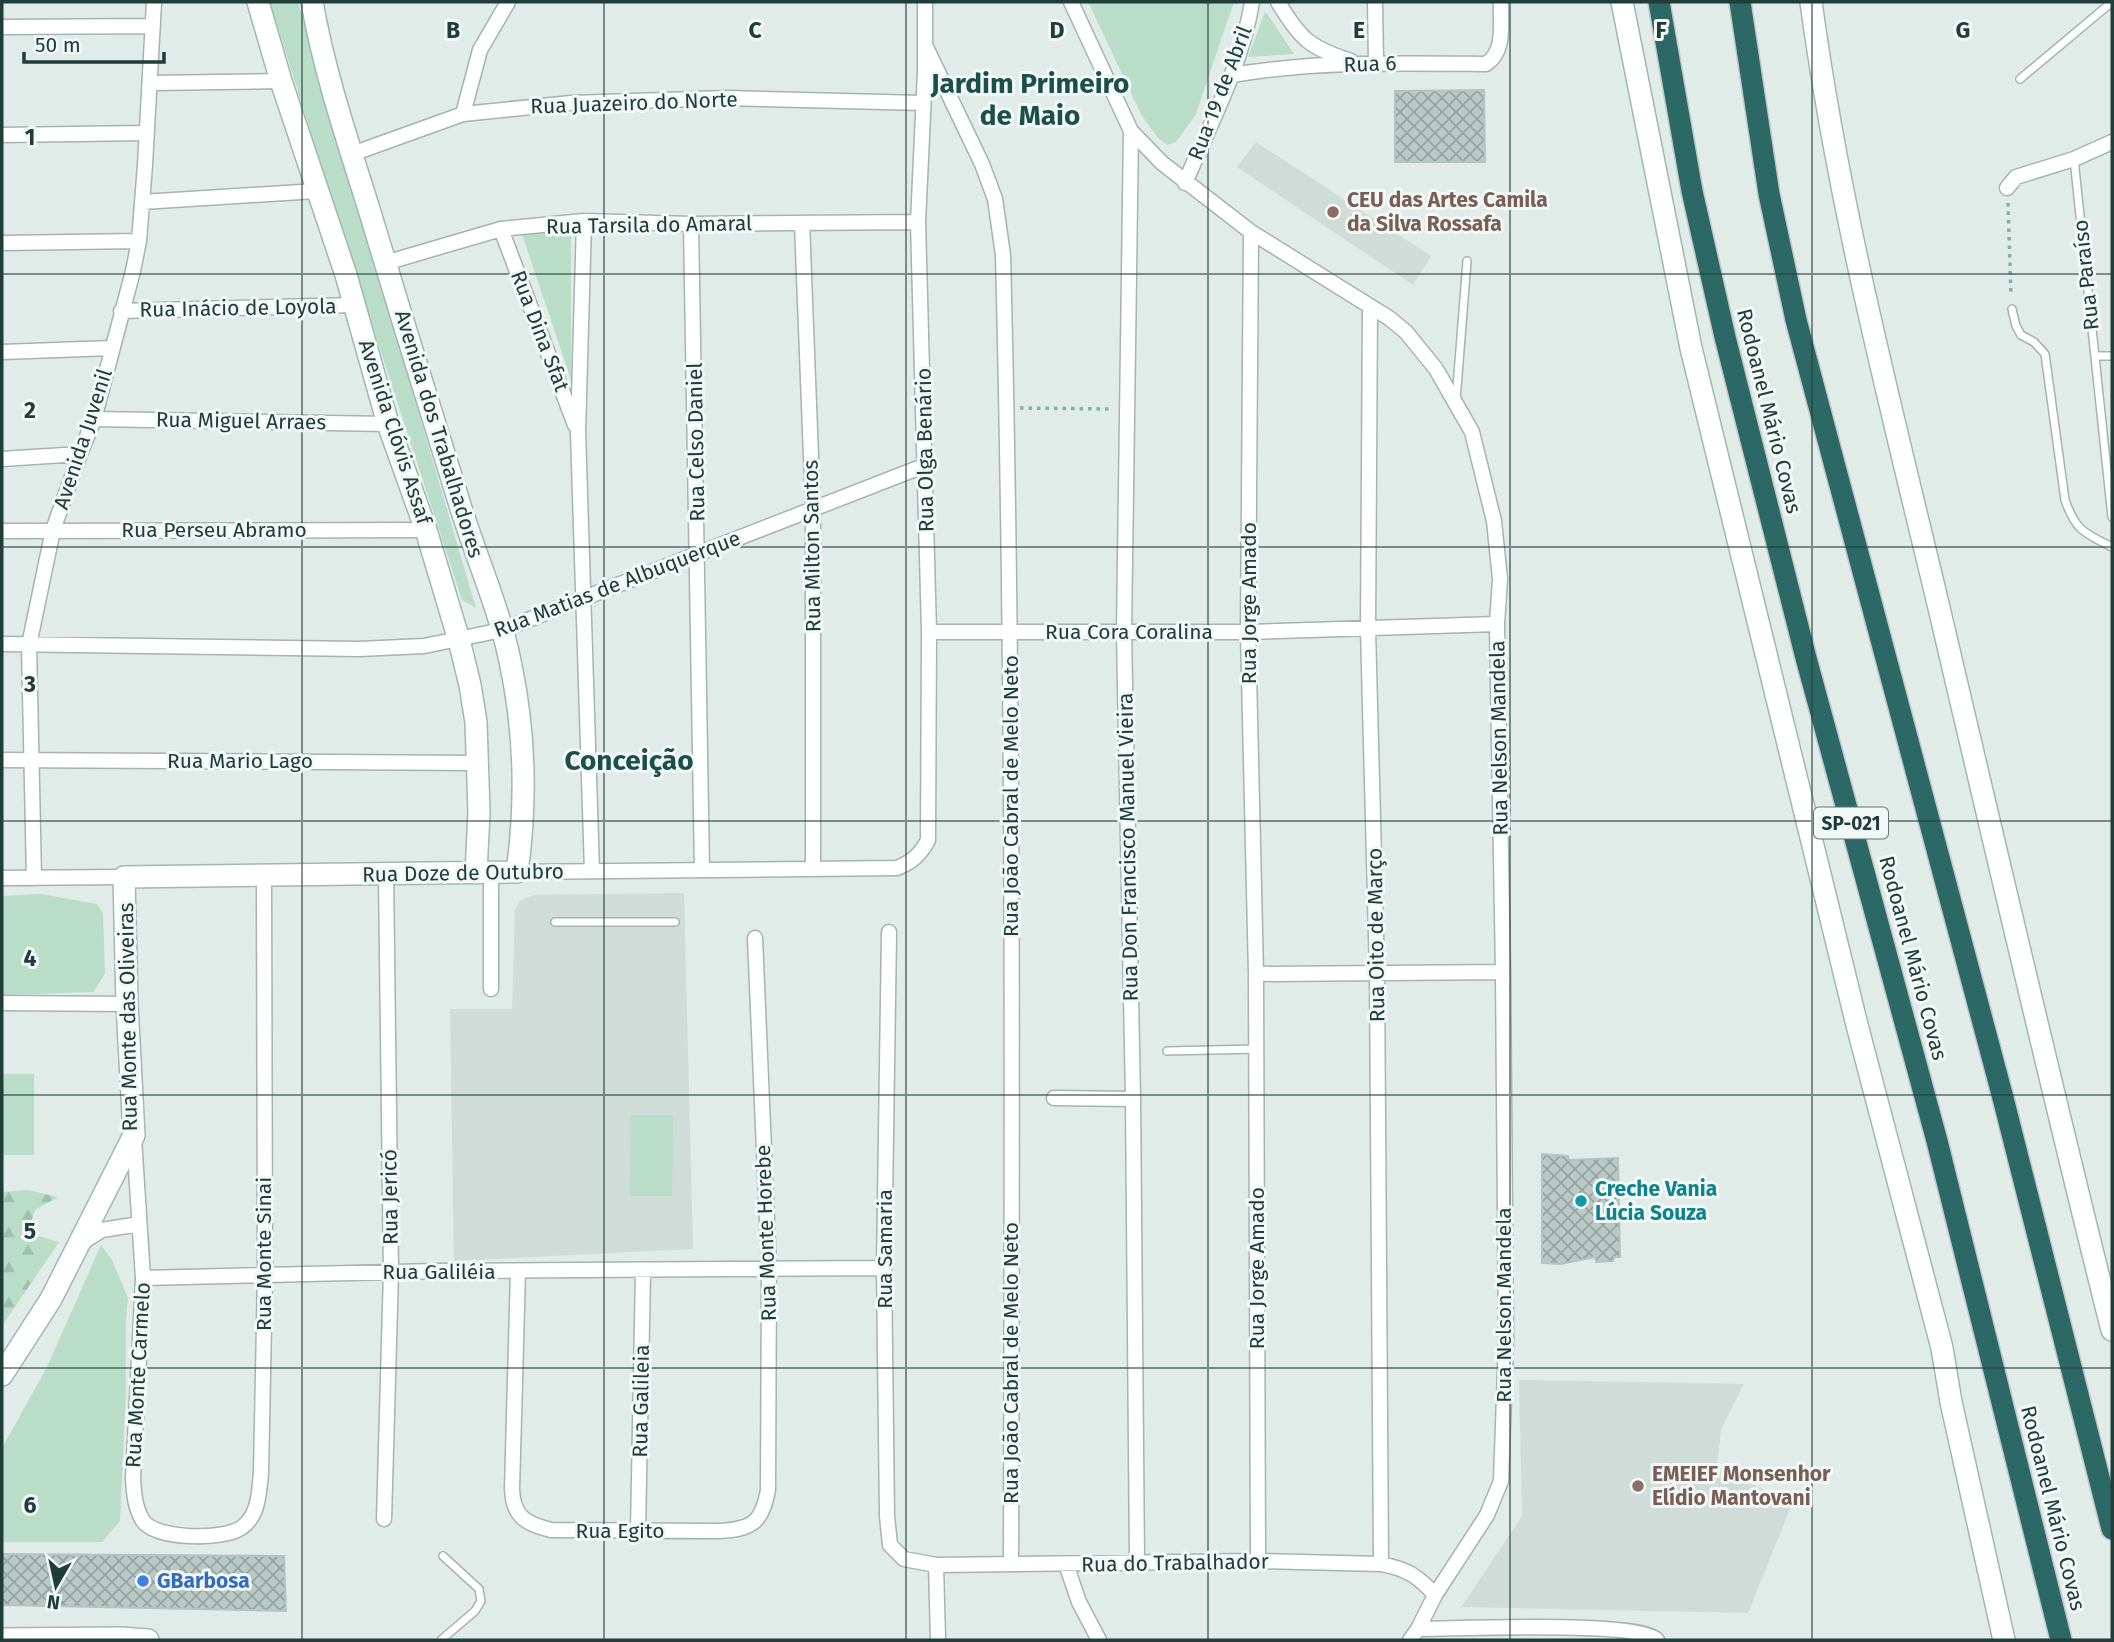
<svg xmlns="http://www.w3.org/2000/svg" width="2114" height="1642" font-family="'Fira Sans',sans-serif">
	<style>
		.built { fill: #cfdcd8 }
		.green { fill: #b9ddc8 }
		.forest { fill: url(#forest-firs) }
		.building { fill: url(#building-cross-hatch); stroke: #b3c5c0; stroke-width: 2 }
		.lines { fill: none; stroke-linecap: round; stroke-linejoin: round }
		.lane-casing { stroke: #a4b4b0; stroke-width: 10 }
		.street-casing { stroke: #a4b4b0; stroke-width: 17 }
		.secondary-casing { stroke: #9fb8b2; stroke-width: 24 }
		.highway-casing { stroke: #c1c9c8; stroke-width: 24 }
		.path { stroke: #80b0a8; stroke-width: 3.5; stroke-dasharray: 3.5 5; stroke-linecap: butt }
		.lane { stroke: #fff; stroke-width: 7 }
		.street { stroke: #fff; stroke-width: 14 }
		.secondary { stroke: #fff; stroke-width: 21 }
		.highway { stroke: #2c6966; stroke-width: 21 }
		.grid { fill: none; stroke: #213d39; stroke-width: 2; stroke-opacity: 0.55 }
		.education-dot { fill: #8d6e63; stroke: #f1f8f6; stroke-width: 2.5 }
		.culture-dot { fill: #0f9aa8; stroke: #f1f8f6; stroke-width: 2.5 }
		.shop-dot { fill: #3f7fe0; stroke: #f1f8f6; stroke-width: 2.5 }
		.labels { text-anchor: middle; stroke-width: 6; stroke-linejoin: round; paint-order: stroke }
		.shield { fill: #f1f8f6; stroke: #5f7572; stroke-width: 2 }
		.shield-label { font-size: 19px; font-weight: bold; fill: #213d39 }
		.street-label { font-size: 21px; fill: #213d39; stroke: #f1f8f6 }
		.education-label { font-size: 21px; font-weight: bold; fill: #785e54; stroke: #f1f8f6; text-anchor: start }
		.culture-label { font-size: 21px; font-weight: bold; fill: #0d838f; stroke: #f1f8f6; text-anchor: start }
		.shop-label { font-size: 21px; font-weight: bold; fill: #366cbe; stroke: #f1f8f6; text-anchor: start }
		.district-label { font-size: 28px; font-weight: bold; fill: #1c4f4a; stroke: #f1f8f6 }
		.grid-label { font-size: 23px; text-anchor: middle; font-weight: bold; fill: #213d39; stroke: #f1f8f6; stroke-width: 6; stroke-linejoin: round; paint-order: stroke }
	</style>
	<defs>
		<pattern id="forest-firs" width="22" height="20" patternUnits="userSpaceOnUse" patternTransform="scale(1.75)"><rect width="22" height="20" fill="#b9ddc8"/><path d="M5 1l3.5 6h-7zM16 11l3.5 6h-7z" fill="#9fbfad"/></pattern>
		<pattern id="building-cross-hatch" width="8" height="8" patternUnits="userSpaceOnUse" patternTransform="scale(1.75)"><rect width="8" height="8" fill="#b9c9c5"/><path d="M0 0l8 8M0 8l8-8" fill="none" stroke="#96a4a1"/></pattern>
	</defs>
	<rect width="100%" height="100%" fill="#e1ece8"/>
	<path class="built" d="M1256 142 1431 256 1413 285 1237 167Z
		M684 893 693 1249 454 1261 450 1009H512L515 909 521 900 534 895Z
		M1519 1380 1744 1384 1721 1429 1717 1467 1792 1504 1748 1613 1461 1607 1522 1516Z"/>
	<path class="green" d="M270 2H298L476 608 462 600 349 254Z
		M1088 2H1234L1196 114 1176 142 1167 145 1158 138 1142 116Z
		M1265 12 1268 15 1294 54 1248 57Z
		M571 228V380L522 234Z
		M41 894 97 904 103 913 105 974 93 992 2 995V896Z
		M2 1074H34V1155H2Z
		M631 1115H673L672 1196H630Z
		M101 1245 112 1260 128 1298 126 1318V1391L120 1521 102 1542H2V1448L47 1367Z"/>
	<path class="forest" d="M28 1190 58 1197 35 1210 28 1233 59 1242 2 1326V1192Z"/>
	<path class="building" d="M1484 90 1485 162H1395V91Z
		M1542 1154 1568 1156 1569 1160 1618 1158 1620 1257H1614L1613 1261 1596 1262 1595 1257 1561 1264 1542 1263Z
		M2 1554 284 1556 286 1611 2 1605Z"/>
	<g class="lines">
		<defs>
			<path id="lane" d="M2020 79 2112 2
				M2074 159 2112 517
				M2012 309 2016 326 2021 335 2034 342 2045 354 2065 500C2076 531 2084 533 2112 547
				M2095 356H2112
				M1456 400 1467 261
				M555 922H675
				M1167 1051 1256 1049
				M441 1640 475 1611 481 1601 479 1589 443 1556"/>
			<path id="street" d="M1071 2 1131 131 1162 163 1251 232 1389 318 1406 332 1436 369 1472 432 1494 521 1500 579 1497 624 1503 972 1506 1340 1501 1481 1487 1515 1435 1595 1418 1629
				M1278 2C1300 39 1310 48 1351 61
				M1375 2 1376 62
				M2 27 153 26
				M925 45 982 164 995 199 1003 255C1014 691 1012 1127 1011 1564
				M1232 75C1315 61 1401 63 1486 64 1506 51 1500 24 1501 2
				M150 83 281 81
				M463 114 480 50 508 2
				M1131 131 1124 632 1133 1099 1137 1563
				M2 135 146 133
				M352 154 463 114 571 103 727 98 923 103
				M1185 183C1210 124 1242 65 1252 2
				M2007 188 2016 177 2074 159 2112 142
				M142 202 316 191
				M584 221 578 432 592 871
				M802 223 813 509V868
				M691 224 702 870
				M501 229 575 425
				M1251 232 1248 632 1256 974 1258 1561
				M2 243 139 241
				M385 263 501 229 584 221 691 224 918 222
				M1370 307 1368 629 1377 973 1381 1564
				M121 311 355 305
				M2 352 112 348
				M94 419 388 424
				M2 459 80 454
				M2 531 426 530
				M929 632H1248L1497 624
				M2 644 359 649 424 646 502 630 926 465
				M2 760 477 763
				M517 872 897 868C912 862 920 855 928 840L929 632 918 222 925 72V2
				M2 878 124 877
				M34 878 29 645 53 530 80 454 94 419 133 271 139 241 145 165 154 2
				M889 932 884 1268 887 1516 890 1545 904 1559 936 1565 1258 1561 1381 1564C1407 1569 1418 1576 1435 1595
				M1256 974 1503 972
				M491 989V872
				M2 1003 127 1004
				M1054 1098 1133 1099
				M134 1138 143 1278 133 1479C134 1494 135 1508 143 1521 157 1540 223 1540 241 1528 259 1516 259 1492 261 1473L265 1274 264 875
				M81 1243 102 1230 139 1224
				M518 1271 512 1489C513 1517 526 1524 551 1530L719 1531C752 1529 762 1523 768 1490L769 1268 755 938
				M143 1278 437 1271 884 1268
				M384 1519 391 1272 386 874
				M638 1531 643 1271
				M1066 1564 1079 1602 1099 1640
				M936 1565 938 1640
				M1410 1640 1418 1629C1455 1629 1639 1620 1657 1640"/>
			<path id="secondary" d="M258 2 281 81 346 275 388 424 426 530 459 640 470 685 476 722 479 812 476 873
				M1622 2 1691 348 1857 1025 1942 1348 1951 1402 2004 1640
				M1811 2C1838 201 1888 396 1935 591 1993 837 2050 1084 2112 1330
				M2 1375 51 1299 134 1135 127 1004 124 877 517 872C527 801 525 731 510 661 499 608 476 557 460 505 429 405 398 306 368 206 347 139 324 71 312 2
				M2 1639 120 1638 148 1640"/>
			<path id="highway" d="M1659 2 1692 191 1725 337 1806 658 1937 1141 2061 1640
				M1740 2 1769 194 1796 320 2003 1098 2112 1529"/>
		</defs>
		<use href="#lane" class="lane-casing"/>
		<use href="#street" class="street-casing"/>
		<use href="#secondary" class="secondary-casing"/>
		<use href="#highway" class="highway-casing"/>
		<path class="path" d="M2008 203 2011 296
			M1020 408 1111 409"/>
		<use href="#lane" class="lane"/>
		<use href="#street" class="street"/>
		<use href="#secondary" class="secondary"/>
		<use href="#highway" class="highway"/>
	</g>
	<path class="grid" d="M302 2V1640M604 2V1640M906 2V1640M1208 2V1640M1510 2V1640M1812 2V1640M2 274H2112M2 547H2112M2 821H2112M2 1095H2112M2 1368H2112"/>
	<g class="education-dot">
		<circle cx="1333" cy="212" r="7"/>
		<circle cx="1638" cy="1486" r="7"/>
	</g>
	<circle class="culture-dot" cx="1581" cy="1201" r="7"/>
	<circle class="shop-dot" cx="143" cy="1581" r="7"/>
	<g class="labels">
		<rect class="shield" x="1814" y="807.5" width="74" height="31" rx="5"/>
		<g class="shield-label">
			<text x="1851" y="830">SP-021</text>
		</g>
		<g class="street-label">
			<text transform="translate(1370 64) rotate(-2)" y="7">Rua 6</text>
			<text transform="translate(1220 93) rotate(-69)" y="7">Rua 19 de Abril</text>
			<text transform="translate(634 103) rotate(-2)" y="7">Rua Juazeiro do Norte</text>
			<text transform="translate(649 225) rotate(-1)" y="7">Rua Tarsila do Amaral</text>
			<text transform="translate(2086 275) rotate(-96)" y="7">Rua Paraíso</text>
			<text transform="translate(238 308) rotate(-1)" y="7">Rua Inácio de Loyola</text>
			<text transform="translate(540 331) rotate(69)" y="7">Rua Dina Sfat</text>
			<text transform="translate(1769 411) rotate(76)" y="7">Rodoanel Mário Covas</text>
			<text transform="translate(241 421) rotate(1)" y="7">Rua Miguel Arraes</text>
			<text transform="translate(395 432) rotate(72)" y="7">Avenida Clóvis Assaf</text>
			<text transform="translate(439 434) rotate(73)" y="7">Avenida dos Trabalhadores</text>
			<text transform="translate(83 439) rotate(-72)" y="7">Avenida Juvenil</text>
			<text transform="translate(696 442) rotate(-91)" y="7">Rua Celso Daniel</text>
			<text transform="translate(925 450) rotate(-91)" y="7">Rua Olga Benário</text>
			<text x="214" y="537">Rua Perseu Abramo</text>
			<text transform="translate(812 546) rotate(-91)" y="7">Rua Milton Santos</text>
			<text transform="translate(617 584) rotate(-21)" y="7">Rua Matias de Albuquerque</text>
			<text transform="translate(1249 603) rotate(-90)" y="7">Rua Jorge Amado</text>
			<text x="1129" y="639">Rua Cora Coralina</text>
			<text transform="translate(1499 738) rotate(-91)" y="7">Rua Nelson Mandela</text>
			<text x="240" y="768">Rua Mario Lago</text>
			<text transform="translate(1011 796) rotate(-90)" y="7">Rua João Cabral de Melo Neto</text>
			<text transform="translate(1128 847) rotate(-91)" y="7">Rua Don Francisco Manuel Vieira</text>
			<text transform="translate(463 873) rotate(-1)" y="7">Rua Doze de Outubro</text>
			<text transform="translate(1376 935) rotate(-91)" y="7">Rua Oito de Março</text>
			<text transform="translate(1913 958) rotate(75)" y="7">Rodoanel Mário Covas</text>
			<text transform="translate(128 1017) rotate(-91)" y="7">Rua Monte das Oliveiras</text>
			<text transform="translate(390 1197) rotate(-91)" y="7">Rua Jericó</text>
			<text transform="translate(766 1233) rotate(-92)" y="7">Rua Monte Horebe</text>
			<text transform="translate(885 1249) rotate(-90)" y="7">Rua Samaria</text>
			<text transform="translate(264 1254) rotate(-90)" y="7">Rua Monte Sinai</text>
			<text transform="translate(1257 1268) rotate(-90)" y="7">Rua Jorge Amado</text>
			<text x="439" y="1279">Rua Galiléia</text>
			<text transform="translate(1504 1305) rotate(-90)" y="7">Rua Nelson Mandela</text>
			<text transform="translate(1011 1363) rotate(-90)" y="7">Rua João Cabral de Melo Neto</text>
			<text transform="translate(138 1375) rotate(-87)" y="7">Rua Monte Carmelo</text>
			<text transform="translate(641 1401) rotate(-89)" y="7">Rua Galileia</text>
			<text transform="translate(2053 1508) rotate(76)" y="7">Rodoanel Mário Covas</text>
			<text x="620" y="1538">Rua Egito</text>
			<text transform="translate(1175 1563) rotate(-1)" y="7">Rua do Trabalhador</text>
		</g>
		<g class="education-label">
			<text x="1347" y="207">CEU das Artes Camila<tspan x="1347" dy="24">da Silva Rossafa</tspan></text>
			<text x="1652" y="1481">EMEIEF Monsenhor<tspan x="1652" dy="24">Elídio Mantovani</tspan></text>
		</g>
		<g class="culture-label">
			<text x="1595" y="1196">Creche Vania<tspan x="1595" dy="24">Lúcia Souza</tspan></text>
		</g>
		<g class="shop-label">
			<text x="157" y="1588">GBarbosa</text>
		</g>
		<g class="district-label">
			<text x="1030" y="93">Jardim Primeiro<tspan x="1030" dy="32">de Maio</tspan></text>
			<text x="629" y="770">Conceição</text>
		</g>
	</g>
	<g class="grid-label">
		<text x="453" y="38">B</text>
		<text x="755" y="38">C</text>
		<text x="1057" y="38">D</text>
		<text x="1359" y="38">E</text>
		<text x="1661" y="38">F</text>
		<text x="1963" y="38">G</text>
		<text x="30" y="145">1</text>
		<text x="30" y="418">2</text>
		<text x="30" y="692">3</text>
		<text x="30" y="966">4</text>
		<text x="30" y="1239">5</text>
		<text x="30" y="1513">6</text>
	</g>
	<rect width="2114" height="1642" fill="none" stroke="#213d39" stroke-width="7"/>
	<g transform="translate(56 1586) rotate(189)" stroke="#f1f8f6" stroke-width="5" paint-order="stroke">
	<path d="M0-5L12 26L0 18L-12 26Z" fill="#213d39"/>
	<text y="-10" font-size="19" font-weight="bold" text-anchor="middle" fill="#213d39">N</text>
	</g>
	<path d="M24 52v10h140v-10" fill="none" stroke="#213d39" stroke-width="3.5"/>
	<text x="35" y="52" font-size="21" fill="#213d39" stroke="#f1f8f6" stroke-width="5" paint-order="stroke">50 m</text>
</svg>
